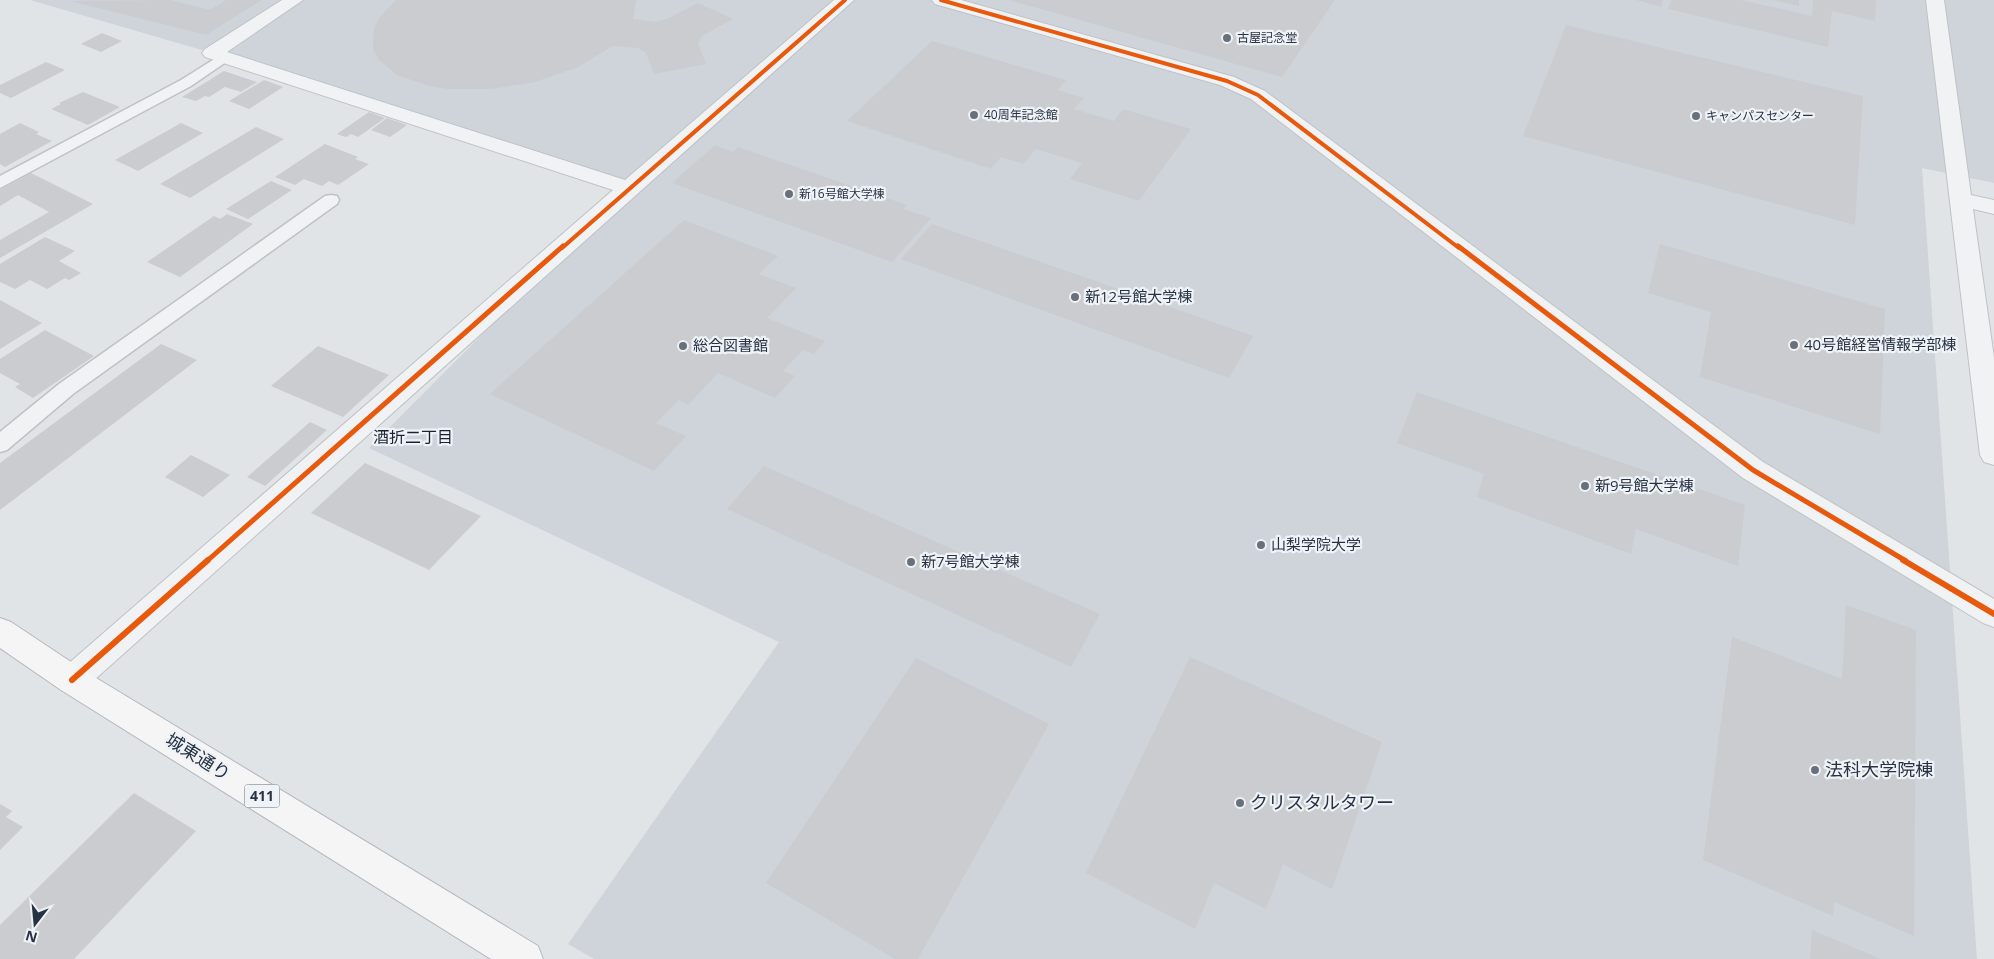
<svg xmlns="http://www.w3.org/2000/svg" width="1994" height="959" font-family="'Open Sans','Noto Sans JP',sans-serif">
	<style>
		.built { fill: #cfd4db }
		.building { fill: #cacccf }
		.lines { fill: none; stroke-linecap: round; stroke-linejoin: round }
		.lane-casing { stroke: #bfc2c5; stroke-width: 3 }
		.street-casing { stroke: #bfc2c5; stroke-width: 2 }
		.highway-casing { stroke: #b4b7bc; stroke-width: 2 }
		.lane { fill: #f1f2f3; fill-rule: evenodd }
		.street { fill: #f1f2f3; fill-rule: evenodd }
		.highway { fill: #f5f5f6; fill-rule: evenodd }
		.cycleway-far2-casing { stroke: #eff3f7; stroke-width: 6 }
		.cycleway-far1-casing { stroke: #eff3f7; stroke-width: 8 }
		.cycleway-casing { stroke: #eff3f7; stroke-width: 9 }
		.cycleway-far2 { stroke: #e8590c; stroke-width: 4 }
		.cycleway-far1 { stroke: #e8590c; stroke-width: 5 }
		.cycleway { stroke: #e8590c; stroke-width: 6 }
		.poi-dot { fill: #68707c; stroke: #eff3f7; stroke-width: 2 }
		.labels { text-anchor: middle; stroke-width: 4.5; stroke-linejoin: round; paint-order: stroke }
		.far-poi-label { font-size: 12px; fill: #273242; stroke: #eff3f7; text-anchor: start }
		.shield { fill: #eff3f7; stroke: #636c78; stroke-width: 1 }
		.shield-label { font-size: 14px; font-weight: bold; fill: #273242 }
		.poi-label { font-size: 15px; fill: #273242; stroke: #eff3f7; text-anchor: start }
		.neighbourhood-label { font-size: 16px; fill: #192332; stroke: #eff3f7 }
		.near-street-label { font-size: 18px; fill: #273242; stroke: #eff3f7 }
		.near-poi-label { font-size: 18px; fill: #273242; stroke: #eff3f7; text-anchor: start }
	</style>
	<rect width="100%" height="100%" fill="#e1e4e7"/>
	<path class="built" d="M30 0H1994V183L1922 168 1977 959H594L568 944 779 642 369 448 628 188 212 53Z"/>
	<path class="building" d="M170 0 210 10 226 0H262L206 35 70 1Z
		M396 0H636L633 19 656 22 667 19 698 3 733 19 702 36 698 43 706 64 654 74 646 53 638 48 613 46 578 67 535 82 491 89H448L429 86 397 75 378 59 373 49 374 28 379 18Z
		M1009 0H1335L1282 77Z
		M1636 0H1663L1661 7Z
		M1672 0H1741L1812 16 1813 0H1876L1875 21 1832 11 1828 47 1668 9Z
		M1774 0H1799V6Z
		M1566 25 1863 96 1855 225 1523 136Z
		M102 33 122 41 101 52 81 44Z
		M932 41 1066 80 1058 90 1084 98 1074 109 1114 121 1123 109 1191 129 1139 201 1070 179 1082 163 1036 149 1023 164 1001 157 991 169 847 121Z
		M46 62 65 70 11 98 0 93V85Z
		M224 71 257 82 241 92 225 87 209 97 205 96 196 101 182 97Z
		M264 80 283 87 249 109 229 101Z
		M83 92 120 107 88 125 51 109 61 104 59 103Z
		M369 112 385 118 358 137 351 134 346 137 337 134Z
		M387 118 407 125 390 137 371 130Z
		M20 123 39 132 36 134 52 141 5 167 0 164V134Z
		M181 123 203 133 138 171 115 160Z
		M256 127 284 139 190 198 160 184Z
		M325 144 358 157 355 159 369 164 338 185 329 181 322 186 304 179 295 185 275 177Z
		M715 145 733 152 738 147 907 205 903 209 931 218 892 262 672 183Z
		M31 173 93 204 0 258V240L49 212 18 195 0 206V190Z
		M271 181 292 190 248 219 226 209Z
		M227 214 253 224 180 277 147 262 214 216 220 219Z
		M684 220 778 256 759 274 796 288 767 318 825 341 814 354 803 350 783 371 795 376 775 398 718 373 688 405 679 400 656 423 686 436 654 471 490 394Z
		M932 224 1253 336 1229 378 901 259Z
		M45 237 75 251 59 261 81 273 69 280 65 278 47 289 30 280 15 289 0 282V264Z
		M1660 244 1885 309 1880 434 1700 377 1711 312 1648 293Z
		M0 300 42 323 0 349Z
		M45 330 94 356 33 398 15 387 20 384 0 373V359Z
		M161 344 197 360 0 510V463Z
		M318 346 389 375 343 417 271 386Z
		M1417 392 1745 505 1738 566 1636 529 1631 554 1477 497 1484 474 1397 443Z
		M310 422 327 430 265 486 247 477Z
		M191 455 230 475 203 497 165 477Z
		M365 463 481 516 429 570 311 513Z
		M764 466 1100 614 1071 667 727 509Z
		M1846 605 1916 630 1914 936 1834 902 1833 916 1703 860 1732 637 1842 679Z
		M1190 657 1382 742 1332 889 1283 864 1266 909 1214 883 1195 929 1086 873Z
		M916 658 1049 724 918 959H895L766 883Z
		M134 793 196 831 74 959H0V925Z
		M0 804 12 811 6 817 23 827 0 850Z
		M1812 930 1881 959H1810Z"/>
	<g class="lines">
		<defs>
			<path id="lane" d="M224 53 231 57 229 60 191 86 0 188V176L181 80Z
				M331 195 337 196 339 200 337 204 73 394 7 450 0 452V432L59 384 325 196Z"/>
			<path id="street" d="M282 0H303L227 52 625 180 834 0H854L83 690 72 694 61 690 56 680 61 670 613 190 205 57 202 53 205 49Z
				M932 0H961L1234 77 1265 91 1763 462 1994 599V627L1983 623 1743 478 1251 99 1220 85 935 4Z
				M1926 0H1944L1971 195 1994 200V214L1973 209 1994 358V465L1984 462 1980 455Z"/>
			<path id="highway" d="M0 618 11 622 83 670 538 946 543 959H491L61 690 0 648Z"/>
		</defs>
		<use href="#lane" class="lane-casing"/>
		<use href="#street" class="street-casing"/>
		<use href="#highway" class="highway-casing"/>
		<use href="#lane" class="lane"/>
		<use href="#street" class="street"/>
		<use href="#highway" class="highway"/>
		<defs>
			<path id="cycleway-far2" d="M941 0 1227 81 1258 95 1459 248
				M562 248 845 0"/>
			<path id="cycleway-far1" d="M1458 246 1753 470 1906 561
				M207 561 563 246"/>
			<path id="cycleway" d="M1903 560 1994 614
				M72 680 208 560"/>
		</defs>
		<use href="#cycleway-far2" class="cycleway-far2-casing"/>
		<use href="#cycleway-far1" class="cycleway-far1-casing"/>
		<use href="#cycleway" class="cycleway-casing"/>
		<use href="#cycleway-far2" class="cycleway-far2"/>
		<use href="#cycleway-far1" class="cycleway-far1"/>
		<use href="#cycleway" class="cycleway"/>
	</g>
	<g class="poi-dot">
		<circle cx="1227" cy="38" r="5"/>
		<circle cx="974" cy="115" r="5"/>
		<circle cx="1696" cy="116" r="5"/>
		<circle cx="789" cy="194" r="5"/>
		<circle cx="1075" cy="297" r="5"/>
		<circle cx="1794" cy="345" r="5"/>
		<circle cx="683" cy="346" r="5"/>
		<circle cx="1585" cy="486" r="5"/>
		<circle cx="1261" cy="545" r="5"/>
		<circle cx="911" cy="562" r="5"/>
		<circle cx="1815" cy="770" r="5"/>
		<circle cx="1240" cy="803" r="5"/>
	</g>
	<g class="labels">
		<g class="far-poi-label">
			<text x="1237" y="42">古屋記念堂</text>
			<text x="984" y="119">40周年記念館</text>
			<text x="1706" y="120">キャンパスセンター</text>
			<text x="799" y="198">新16号館大学棟</text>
		</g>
		<rect class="shield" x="244.5" y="784.5" width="35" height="23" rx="4"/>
		<g class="shield-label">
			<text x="262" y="801">411</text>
		</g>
		<g class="poi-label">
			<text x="1085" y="302">新12号館大学棟</text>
			<text x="1804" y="350">40号館経営情報学部棟</text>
			<text x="693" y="351">総合図書館</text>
			<text x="1595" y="491">新9号館大学棟</text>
			<text x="1271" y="550">山梨学院大学</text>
			<text x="921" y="567">新7号館大学棟</text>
		</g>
		<g class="neighbourhood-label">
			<text x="413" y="443">酒折二丁目</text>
		</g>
		<g class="near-street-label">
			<text transform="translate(198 757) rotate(32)" y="6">城東通り</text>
		</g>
		<g class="near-poi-label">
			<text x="1825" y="776">法科大学院棟</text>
			<text x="1250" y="809">クリスタルタワー</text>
		</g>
	</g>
	<g transform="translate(35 924) rotate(196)" stroke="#eff3f7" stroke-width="4" paint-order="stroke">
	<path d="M0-4L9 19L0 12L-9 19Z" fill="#273242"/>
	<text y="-8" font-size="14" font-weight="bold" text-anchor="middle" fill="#273242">N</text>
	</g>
</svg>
